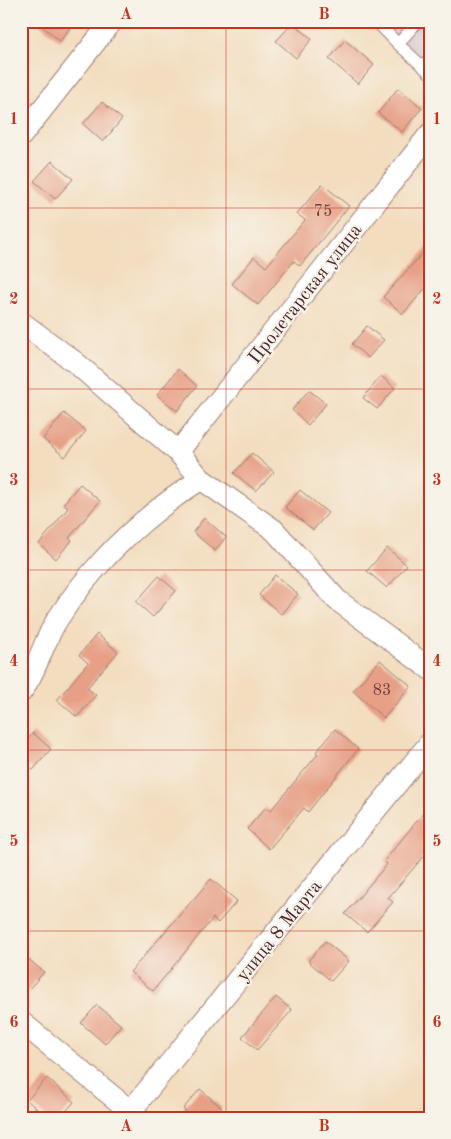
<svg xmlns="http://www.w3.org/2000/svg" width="451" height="1139" font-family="'Old Standard TT',serif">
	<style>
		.industrial { fill: #d1bdc9 }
		.building { fill: #e7a086 }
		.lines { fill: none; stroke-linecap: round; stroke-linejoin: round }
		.lane-casing { stroke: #9e7e75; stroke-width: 13 }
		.street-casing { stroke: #9e7e75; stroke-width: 23 }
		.lane { stroke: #fff; stroke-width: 11 }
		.street { stroke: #fff; stroke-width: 21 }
		.grid { fill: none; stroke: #c8321e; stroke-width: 1; stroke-opacity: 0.55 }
		.labels { text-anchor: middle; stroke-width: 4.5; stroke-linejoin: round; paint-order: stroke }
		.number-label { font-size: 16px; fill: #713f42 }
		.street-label { font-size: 19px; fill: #4a1f2b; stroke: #f7f3e8 }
		.neatline { fill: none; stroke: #c8321e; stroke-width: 2 }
		.grid-label { font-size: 16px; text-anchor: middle; font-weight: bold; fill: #c8321e }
	</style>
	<rect width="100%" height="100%" fill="#f7f3e8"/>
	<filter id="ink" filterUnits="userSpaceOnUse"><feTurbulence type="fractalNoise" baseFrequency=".02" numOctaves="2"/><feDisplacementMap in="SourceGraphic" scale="10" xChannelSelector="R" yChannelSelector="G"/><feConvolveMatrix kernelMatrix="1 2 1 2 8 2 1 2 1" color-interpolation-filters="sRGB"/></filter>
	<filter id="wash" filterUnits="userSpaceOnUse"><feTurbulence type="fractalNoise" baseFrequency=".0096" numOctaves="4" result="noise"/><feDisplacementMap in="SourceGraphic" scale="20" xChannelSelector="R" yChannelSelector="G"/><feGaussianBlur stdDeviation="1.12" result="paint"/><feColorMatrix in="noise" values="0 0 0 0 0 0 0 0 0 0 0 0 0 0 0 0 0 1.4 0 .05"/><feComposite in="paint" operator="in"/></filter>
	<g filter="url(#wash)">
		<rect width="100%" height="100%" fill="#f3ddbf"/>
		<path class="industrial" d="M376 21H430V65Z"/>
		<g id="blocks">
			<path class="building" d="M36 21H75L60 41Z
				M293 23 312 39 296 58 276 41Z
				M345 40 374 65 358 84 329 59Z
				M398 88 422 108 402 132 378 113Z
				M102 102 122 119 103 142 83 124Z
				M52 161 73 179 55 199 34 181Z
				M322 184 349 206 300 266 294 261 258 305 232 284 254 257 266 267 305 220 297 214Z
				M430 245V283L403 314 383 297Z
				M367 326 384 340 368 358 352 344Z
				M178 369 197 386 177 411 157 395Z
				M381 376 395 388 377 409 363 398Z
				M309 390 326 404 308 425 292 410Z
				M64 413 86 431 65 457 43 439Z
				M252 453 274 472 256 491 234 473Z
				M80 484 100 501 69 538 72 540 56 559 39 544 68 508 63 504Z
				M300 490 328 513 313 530 285 507Z
				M204 518 226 537 215 551 193 532Z
				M387 548 407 565 387 588 367 571Z
				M275 575 298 594 281 614 259 595Z
				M159 576 176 591 153 617 136 602Z
				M97 634 118 652 87 688 96 695 77 717 57 700 88 663 79 655Z
				M380 660 411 686 384 718 353 691Z
				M335 729 358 749 308 812 304 808 269 849 247 829 266 807 270 811 318 754 316 752Z
				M33 733 51 749 33 770 21 760V746Z
				M430 805V863L423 857 388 898 393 902 367 932 345 914 387 864 384 861Z
				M211 879 237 901 218 923 213 918 153 991 130 972Z
				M325 941 349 961 331 981 308 961Z
				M21 953 44 972 21 998Z
				M276 997 292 1010 257 1050 242 1037Z
				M97 1005 121 1025 105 1044 81 1023Z
				M47 1078 74 1102 60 1118H47L27 1100Z
				M200 1089 222 1108 213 1118H193L183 1109Z"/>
		</g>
	</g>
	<g filter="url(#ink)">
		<use href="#blocks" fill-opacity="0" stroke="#9e7e75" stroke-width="1"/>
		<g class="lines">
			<defs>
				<path id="lane" d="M376 21 398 44
					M418 21 398 44 430 73"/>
				<path id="street" d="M21 136 112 21
					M21 322 76 363 178 452 201 479 274 530 337 600 430 669
					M178 452 430 134
					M21 692C37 671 43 642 57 620 94 562 143 516 201 479
					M21 1022 139 1118
					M125 1118 430 743"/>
			</defs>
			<use href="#lane" class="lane-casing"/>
			<use href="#street" class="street-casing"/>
			<use href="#lane" class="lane"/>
			<use href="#street" class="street"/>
		</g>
	</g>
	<path class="grid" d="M226 21V1118M21 208H430M21 389H430M21 570H430M21 750H430M21 931H430"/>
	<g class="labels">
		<g class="number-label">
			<text x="323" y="216">75</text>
			<text x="382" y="695">83</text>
		</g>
		<g class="street-label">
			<text transform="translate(304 293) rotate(-52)" y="7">Пролетарская улица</text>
			<text transform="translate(278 930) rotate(-51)" y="7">улица 8 Марта</text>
		</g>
	</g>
	<rect width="451" height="1139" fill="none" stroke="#f7f3e8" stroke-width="55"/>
	<rect x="28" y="28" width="396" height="1084" class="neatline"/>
	<g class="grid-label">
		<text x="126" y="19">A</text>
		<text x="324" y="19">B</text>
		<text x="14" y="124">1</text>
		<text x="437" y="124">1</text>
		<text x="14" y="304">2</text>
		<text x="437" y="304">2</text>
		<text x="14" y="485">3</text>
		<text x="437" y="485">3</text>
		<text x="14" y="666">4</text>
		<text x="437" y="666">4</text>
		<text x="14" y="846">5</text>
		<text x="437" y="846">5</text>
		<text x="14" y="1027">6</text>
		<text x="437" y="1027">6</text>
		<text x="126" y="1131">A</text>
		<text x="324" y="1131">B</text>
	</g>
</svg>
